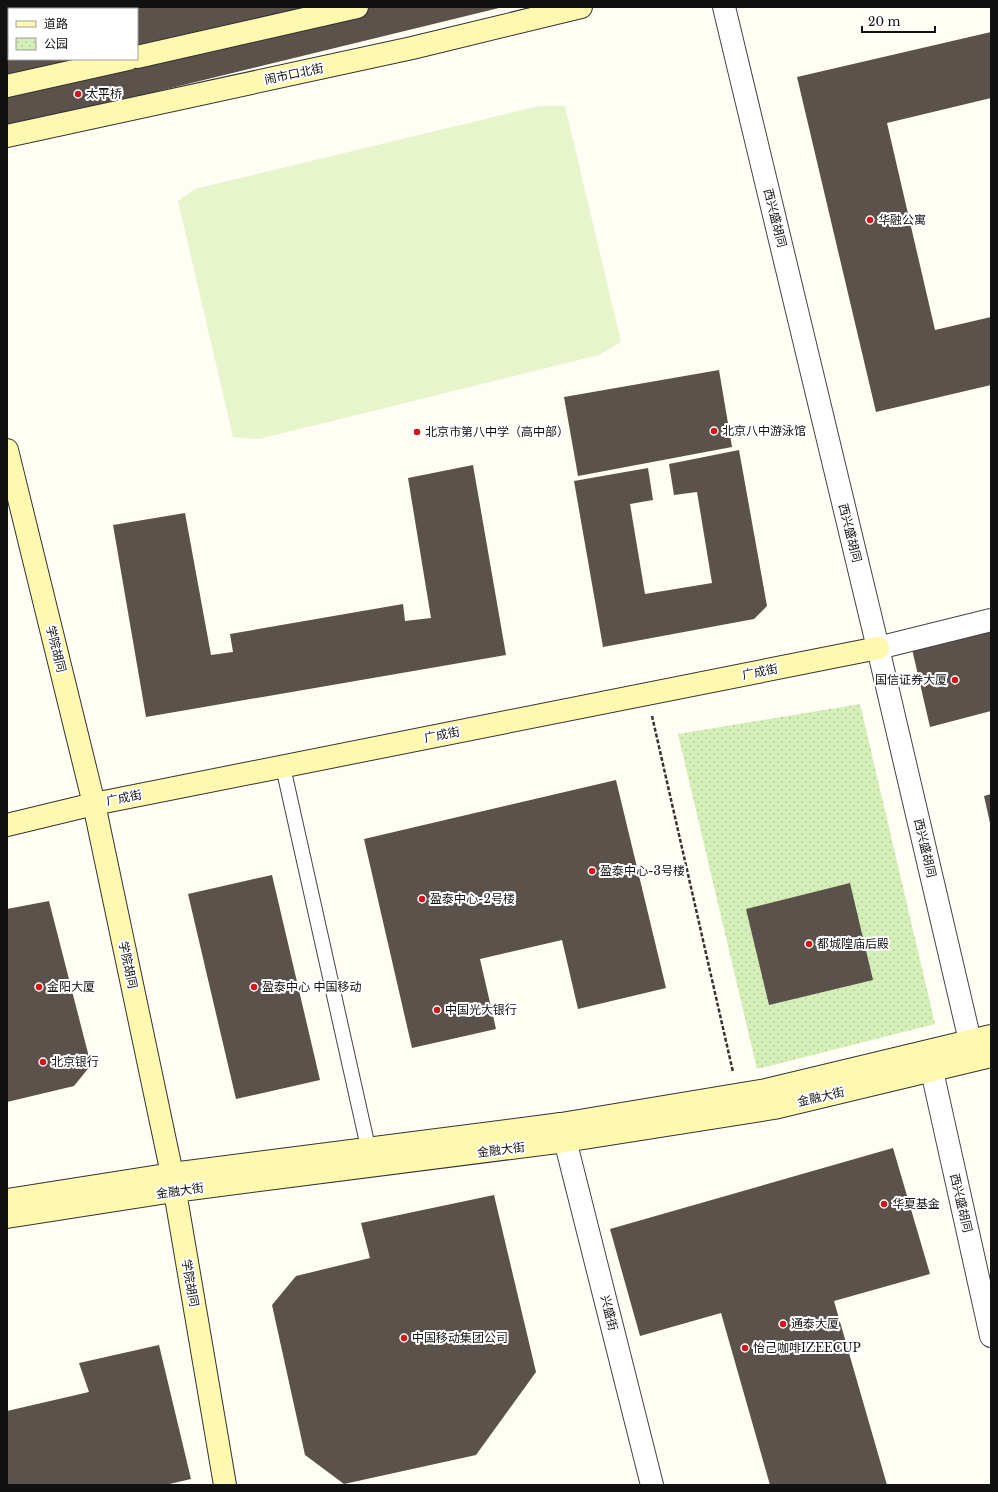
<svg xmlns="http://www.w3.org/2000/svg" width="998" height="1492" font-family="'Libre Baskerville','Noto Sans SC',serif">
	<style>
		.park { fill: url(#park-dots) }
		.pitch { fill: #e6f5cb }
		.building { fill: #5b524b }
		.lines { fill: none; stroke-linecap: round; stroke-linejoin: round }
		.service-casing { stroke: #444; stroke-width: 16 }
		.minor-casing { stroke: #444; stroke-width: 24 }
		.tertiary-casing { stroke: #444; stroke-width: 24 }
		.secondary-casing { stroke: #333; stroke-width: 24 }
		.path { stroke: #333; stroke-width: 2.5; stroke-dasharray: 4 2; stroke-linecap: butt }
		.service { stroke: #fff; stroke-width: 14 }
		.minor { stroke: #fff; stroke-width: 22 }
		.tertiary { stroke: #fff; stroke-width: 22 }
		.secondary { stroke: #fff8af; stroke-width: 22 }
		.poi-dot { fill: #d3161c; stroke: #fff; stroke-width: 1.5 }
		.labels { text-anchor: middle; stroke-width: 4; stroke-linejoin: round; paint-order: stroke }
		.street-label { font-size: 12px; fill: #111; stroke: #fff }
		.poi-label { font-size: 12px; fill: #111; stroke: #fff; text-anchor: start }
	</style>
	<defs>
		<pattern id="park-dots" width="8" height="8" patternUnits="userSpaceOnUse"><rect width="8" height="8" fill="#d4efb8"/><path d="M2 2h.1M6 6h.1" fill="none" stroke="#b5cc9d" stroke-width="1.8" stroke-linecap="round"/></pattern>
	</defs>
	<rect width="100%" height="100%" fill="#fffdf4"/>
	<path class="park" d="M860 704 935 1024 757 1069 678 734Z"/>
	<path class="pitch" d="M539 106H565L621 342 599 355 259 439 233 437 178 201 195 189Z"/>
	<path class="building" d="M80 7H499V8L7 128V24H9V59H137V9H74Z
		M991 32V98L887 123 935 330 991 317V385L876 412 797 77Z
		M719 370 732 447 578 476 564 397Z
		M739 450 767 606 754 619 603 647 574 481 648 468 653 500 630 504 645 594 712 583 697 492 674 495 669 464Z
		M473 465 506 655 146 717 113 525 185 513 211 655 233 652 230 634 403 604 405 621 431 618 408 478Z
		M991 630V711L930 727 912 649Z
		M616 780 666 988 578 1009 562 940 480 959 496 1029 412 1048 364 839Z
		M991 794V823H990L984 796Z
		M272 875 320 1080 236 1099 188 894Z
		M850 883 873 980 769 1005 746 909Z
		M49 901 91 1065 74 1086 7 1102V909Z
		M893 1148 930 1274 834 1301 887 1485H770L721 1313 640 1336 610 1229Z
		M494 1195 536 1372 476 1455 344 1484 305 1455 272 1305 296 1276 370 1258 361 1223Z
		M159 1345 191 1479 165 1485H7V1411L89 1392 79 1363Z"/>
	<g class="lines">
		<defs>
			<path id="service" d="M283 767 370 1156"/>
			<path id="minor" d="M878 648 991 620"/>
			<path id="tertiary" d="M724 7 878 648 974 1058
				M932 1071 991 1336
				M561 1124 652 1485"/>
			<path id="secondary" d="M137 57 357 7
				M7 86 128 59
				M7 136 412 48 581 7
				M7 450 94 804 172 1174 225 1485
				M7 825 94 804 878 648
				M7 1200 172 1174 561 1124 766 1090 991 1036
				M7 1217 174 1191 565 1141 774 1108 991 1056"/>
		</defs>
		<use href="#service" class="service-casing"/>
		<use href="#minor" class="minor-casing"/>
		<use href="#tertiary" class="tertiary-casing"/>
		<use href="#secondary" class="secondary-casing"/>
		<path class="path" d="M652 716 733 1072"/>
		<use href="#service" class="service"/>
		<use href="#minor" class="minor"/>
		<use href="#tertiary" class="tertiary"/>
		<use href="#secondary" class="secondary"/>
	</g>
	<g class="poi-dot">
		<circle cx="78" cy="94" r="4"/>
		<circle cx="870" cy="220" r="4"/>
		<circle cx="714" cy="431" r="4"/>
		<circle cx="417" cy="432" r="4"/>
		<circle cx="955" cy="680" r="4"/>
		<circle cx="592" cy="871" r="4"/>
		<circle cx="422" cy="899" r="4"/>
		<circle cx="809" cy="944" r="4"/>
		<circle cx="39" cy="987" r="4"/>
		<circle cx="254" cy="987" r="4"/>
		<circle cx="437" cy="1010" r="4"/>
		<circle cx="43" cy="1062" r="4"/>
		<circle cx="884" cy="1204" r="4"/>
		<circle cx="783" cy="1324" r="4"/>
		<circle cx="404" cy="1338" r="4"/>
		<circle cx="745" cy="1348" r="4"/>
	</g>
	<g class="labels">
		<g class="street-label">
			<text transform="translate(294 74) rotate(-12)" y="4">闹市口北街</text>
			<text transform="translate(775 218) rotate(76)" y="4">西兴盛胡同</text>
			<text transform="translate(850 533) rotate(76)" y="4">西兴盛胡同</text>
			<text transform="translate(56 649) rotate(76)" y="4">学院胡同</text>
			<text transform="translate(760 672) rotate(-11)" y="4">广成街</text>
			<text transform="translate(442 735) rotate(-11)" y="4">广成街</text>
			<text transform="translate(124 798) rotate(-11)" y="4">广成街</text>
			<text transform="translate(925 848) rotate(77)" y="4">西兴盛胡同</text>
			<text transform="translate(128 965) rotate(78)" y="4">学院胡同</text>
			<text transform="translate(821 1097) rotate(-13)" y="4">金融大街</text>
			<text transform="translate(501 1150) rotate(-7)" y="4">金融大街</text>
			<text transform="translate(180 1191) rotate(-8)" y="4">金融大街</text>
			<text transform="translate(961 1203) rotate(77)" y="4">西兴盛胡同</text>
			<text transform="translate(190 1283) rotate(80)" y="4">学院胡同</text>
			<text transform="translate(609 1313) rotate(76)" y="4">兴盛街</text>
		</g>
		<g class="poi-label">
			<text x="86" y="98">太平桥</text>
			<text x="878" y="224">华融公寓</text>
			<text x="722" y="435">北京八中游泳馆</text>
			<text x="425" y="436">北京市第八中学（高中部）</text>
			<text x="947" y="684" text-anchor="end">国信证券大厦</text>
			<text x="600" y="875">盈泰中心-3号楼</text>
			<text x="430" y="903">盈泰中心-2号楼</text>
			<text x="817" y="948">都城隍庙后殿</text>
			<text x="47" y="991">金阳大厦</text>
			<text x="262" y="991">盈泰中心 中国移动</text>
			<text x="445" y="1014">中国光大银行</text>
			<text x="51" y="1066">北京银行</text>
			<text x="892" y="1208">华夏基金</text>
			<text x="791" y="1328">通泰大厦</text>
			<text x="412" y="1342">中国移动集团公司</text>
			<text x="753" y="1352">怡己咖啡IZEECUP</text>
		</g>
	</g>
	<rect width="998" height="1492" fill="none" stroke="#111111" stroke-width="16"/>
	<rect x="8" y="8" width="130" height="52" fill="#ffffff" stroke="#a0a0a0"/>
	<rect x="16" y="21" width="20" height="6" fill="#fff8af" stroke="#a0a0a0"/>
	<text x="44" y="28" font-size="12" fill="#111111">道路</text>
	<rect x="16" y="38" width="20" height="12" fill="url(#park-dots)" stroke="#a0a0a0"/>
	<text x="44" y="48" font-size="12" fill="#111111">公园</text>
	<path d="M862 26v6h73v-6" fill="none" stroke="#111111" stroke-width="2"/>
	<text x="868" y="26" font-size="12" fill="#111111" stroke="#ffffff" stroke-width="3" paint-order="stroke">20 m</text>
</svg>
